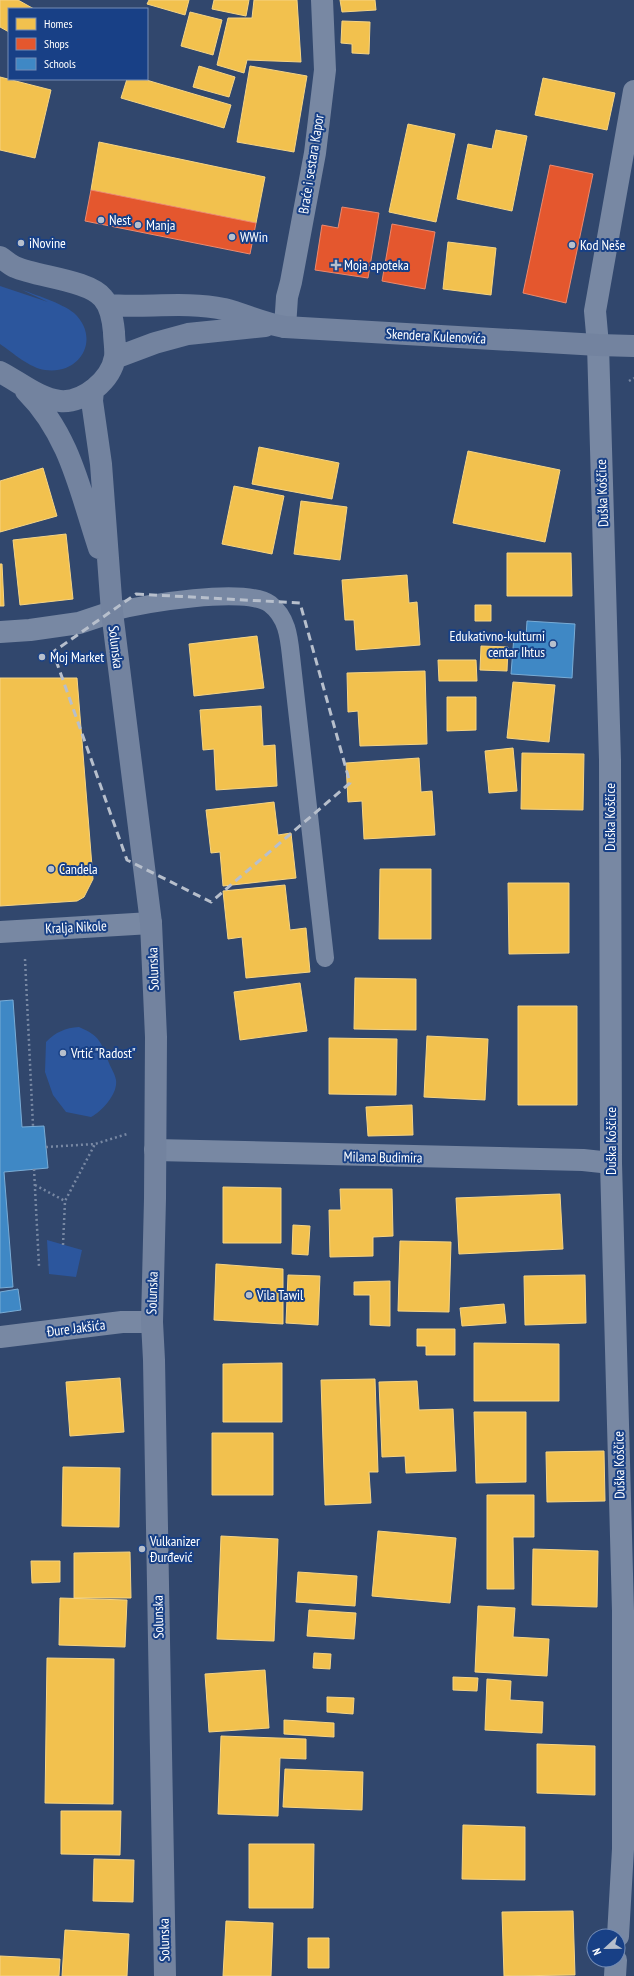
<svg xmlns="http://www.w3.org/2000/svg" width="634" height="1976" font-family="'PT Sans Narrow',sans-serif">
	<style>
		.green { fill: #2c569d }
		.homes { fill: #f2c14e; stroke: #f6d483 }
		.shops { fill: #e4572e; stroke: #ec896d }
		.schools { fill: #3f88c5; stroke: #79acd6 }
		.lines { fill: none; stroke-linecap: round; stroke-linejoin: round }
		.path { stroke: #7888a3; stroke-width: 2.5; stroke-dasharray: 2 3; stroke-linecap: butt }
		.lane { stroke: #7888a3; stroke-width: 18 }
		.street { stroke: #7888a3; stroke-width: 22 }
		.secondary { stroke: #73839f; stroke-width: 22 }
		.marked { fill: none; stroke: #b7bfcc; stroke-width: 3; stroke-dasharray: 8 5; stroke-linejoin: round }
		.poi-dot { fill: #b7bfcc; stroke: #184086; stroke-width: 1.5 }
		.labels { text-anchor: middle; stroke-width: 4; stroke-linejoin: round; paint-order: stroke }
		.street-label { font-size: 14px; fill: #fff; stroke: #184086 }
		.poi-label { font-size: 14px; fill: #fff; stroke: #184086; text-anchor: start }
	</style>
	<rect width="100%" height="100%" fill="#31476d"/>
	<path class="green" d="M0 286 48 302 20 289C35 295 62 303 74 313 101 338 81 375 45 370 30 368 13 353 0 344Z
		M79 1027C100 1036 101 1042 109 1063 111 1068 115 1074 116 1080 118 1094 102 1111 91 1117L66 1112 53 1095 45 1072 46 1042C56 1032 65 1028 79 1027Z
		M47 1240 82 1250 76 1277 49 1274Z"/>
	<path class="homes" d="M0 0H18L34 9H9V32L0 27Z
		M149 0H189L185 15 147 4Z
		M214 0H249L246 16 212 9Z
		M254 0H297L301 62 247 60 244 73 217 65 228 18H252Z
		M340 0H375L376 10 342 12Z
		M190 12 222 20 213 55 181 46Z
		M342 21 370 22 369 54 352 53V44L341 43Z
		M199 66 235 77 229 97 193 87Z
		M250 66 307 76 294 152 237 142Z
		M0 77 51 90 35 158 0 150Z
		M543 78 615 93 607 130 535 115Z
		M127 79H143L231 105 224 128 121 98Z
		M408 124 455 134 436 222 389 212Z
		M496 130 527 136 512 211 457 199 468 144 492 149Z
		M99 142 265 177 256 223 91 190Z
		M448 242 496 248 491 295 443 289Z
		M259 447 339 463 332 499 252 484Z
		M468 451 560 470 545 542 453 523Z
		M43 468 57 516 0 532V481Z
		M234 486 284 496 272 554 222 544Z
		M301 501 347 507 340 560 294 554Z
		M66 534 73 599 20 605 13 540Z
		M507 553H571L572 596H507Z
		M0 564H2L4 606H0Z
		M407 575 409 603 417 602 420 645 356 650 354 620H345L342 580Z
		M475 605H491V621H475Z
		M257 636 264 688 194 696 189 644Z
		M481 646 508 647 507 671 480 670Z
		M438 660H476L477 681H439Z
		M425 671 427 744 360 746 358 711 348 712 347 673Z
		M0 678H77L93 879 84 897 77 901 0 906Z
		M513 682 555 685 549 742 507 738Z
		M447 697H476V730L447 731Z
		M261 706 263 746 275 745 277 786 216 790 214 749 203 750 200 710Z
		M513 748 517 791 489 793 485 751Z
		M522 753 584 754 583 810 521 809Z
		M419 758 421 792 432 791 435 835 364 839 362 801 348 802 346 763Z
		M274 802 278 835 291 833 296 878 223 886 220 852 211 853 206 810Z
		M380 869H431V939H379Z
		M508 883H569V953L509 954Z
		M285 885 290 930 306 928 310 972 246 978 242 937 228 939 223 891Z
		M355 978 416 979V1030L354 1029Z
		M300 983 307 1031 240 1040 234 992Z
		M518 1006H577V1105H518Z
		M427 1036 488 1039 485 1100 424 1097Z
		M329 1038 397 1039 396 1095 329 1094Z
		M412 1105 413 1135 368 1136 366 1107Z
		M223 1187 281 1188V1243H223Z
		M340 1189H392L393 1236 373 1237V1256L330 1257 329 1210H341Z
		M560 1194 563 1249 459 1254 456 1198Z
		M293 1225 310 1226 308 1255 292 1254Z
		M400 1241 451 1242 449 1312 398 1311Z
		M216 1264 283 1269V1324L214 1320Z
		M288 1275 320 1276 318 1325 286 1323Z
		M585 1275 586 1323 525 1325 524 1276Z
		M390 1281V1326L370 1325V1295H354V1282Z
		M504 1304 506 1323 462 1326 460 1308Z
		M417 1329H455V1355H426V1346H417Z
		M474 1343 559 1344V1401H474Z
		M282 1363V1422H223V1364Z
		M120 1378 124 1432 70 1436 66 1382Z
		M375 1379 378 1472H369L371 1503 325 1505 321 1380Z
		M417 1381 419 1410 453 1409 456 1471 406 1473 405 1456 382 1457 379 1382Z
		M474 1412H526V1482L476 1483Z
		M212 1433H273V1495H212Z
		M604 1451 605 1501 547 1502 546 1452Z
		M63 1467 120 1468 119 1527 62 1526Z
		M487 1495H534V1537H513L514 1589H487Z
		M378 1531 456 1538 450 1603 372 1596Z
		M221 1536 278 1539 274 1641 217 1639Z
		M533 1549 598 1551 597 1607 532 1605Z
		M130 1552 131 1598H74V1553Z
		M31 1561H60V1582L32 1583Z
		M298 1572 357 1576 355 1606 296 1602Z
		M60 1598 127 1600 125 1647 59 1645Z
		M478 1606 515 1608 513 1637 549 1639 547 1676 475 1672Z
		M309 1610 356 1613 354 1639 307 1636Z
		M314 1653 331 1654 330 1669 313 1668Z
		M47 1658 114 1659 113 1804 45 1803Z
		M265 1670 269 1728 209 1732 205 1674Z
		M453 1677 478 1678 477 1691 453 1690Z
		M487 1679 511 1681 510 1700 543 1702 542 1733 485 1730Z
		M327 1697 354 1698 353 1714 327 1712Z
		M284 1720 334 1723V1737L284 1734Z
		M221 1736 306 1739V1759L280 1758 278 1816 218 1814Z
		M537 1744 595 1746V1795L537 1793Z
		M285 1769 363 1772 362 1810 283 1807Z
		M61 1811H121L120 1855 61 1854Z
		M463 1825 525 1827V1880L462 1879Z
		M249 1844H314L313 1908H249Z
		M94 1859 134 1860 133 1902 93 1901Z
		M573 1911 575 1975 504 1976 502 1912Z
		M226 1921 273 1923 271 1976H223Z
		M65 1930 129 1934 127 1976H62Z
		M308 1938H329V1968H308Z
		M0 1956 60 1959 59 1976H0Z"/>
	<path class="shops" d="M550 165 593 174 566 303 523 293Z
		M91 190 256 223 250 254 85 221Z
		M342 207 379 213 368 278 315 270 322 225 338 228Z
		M392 224 435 232 425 289 382 281Z"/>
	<path class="schools" d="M527 621 575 624 572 678 511 674 514 636 526 637Z
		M13 1000 22 1127 44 1126 48 1168 4 1172 13 1287 0 1288V1001Z
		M18 1289 21 1310 0 1313V1292Z"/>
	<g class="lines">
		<path class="path" d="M629 381 634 378
			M25 959 33 1126
			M46 1147 95 1144 127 1134
			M34 1169 39 1266
			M35 1185 65 1201
			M63 1245 65 1201 95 1144"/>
		<path class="lane" d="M112 612C143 604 246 586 270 604 287 617 289 637 291 656L325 958"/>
		<path class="street" d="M285 327 287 297 291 282 315 153 325 70 322 0
			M0 632 30 630 79 623 112 612
			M0 932 151 923
			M155 1150 583 1160 611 1163
			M0 1337 122 1322H152
			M618 1936 623 1849V1611L611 1163 610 760 598 345 595 311 634 91
			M615 1976 616 1960"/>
		<path class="secondary" d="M0 257C5 260 10 265 15 267 37 277 89 280 103 298 111 307 113 321 114 332 114 340 116 349 115 357 111 380 84 403 60 401 39 399 18 381 0 372
			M108 305C146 308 186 301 224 309 244 314 264 324 285 327L598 345 634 346
			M115 358 155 343 188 334 265 326
			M93 390 92 401 101 464 112 612 151 923 156 1037 155 1199 152 1322 154 1360 165 1976
			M26 391C70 435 80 491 99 548"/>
	</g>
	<path class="marked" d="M136 594 300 603 350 783 211 902 127 860 53 652Z"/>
	<g class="poi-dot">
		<circle cx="101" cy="220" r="4"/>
		<circle cx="138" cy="225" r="4"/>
		<circle cx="232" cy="237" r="4"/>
		<circle cx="21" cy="243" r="4"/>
		<circle cx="572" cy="245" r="4"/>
		<path d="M334 259h4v4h4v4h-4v4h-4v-4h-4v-4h4z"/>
		<circle cx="553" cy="644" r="4"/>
		<circle cx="42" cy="657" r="4"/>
		<circle cx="51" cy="869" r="4"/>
		<circle cx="63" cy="1053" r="4"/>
		<circle cx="249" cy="1295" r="4"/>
		<circle cx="142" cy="1549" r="4"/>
	</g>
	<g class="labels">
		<g class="street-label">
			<text transform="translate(311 164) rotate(-81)" y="5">Braće i sestara Kapor</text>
			<text transform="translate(436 336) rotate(3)" y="5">Skendera Kulenovića</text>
			<text transform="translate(602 493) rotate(-92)" y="5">Duška Koščice</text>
			<text transform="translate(116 647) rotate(83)" y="5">Solunska</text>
			<text transform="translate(610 817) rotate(-90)" y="5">Duška Koščice</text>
			<text transform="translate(76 927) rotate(-3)" y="5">Kralja Nikole</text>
			<text transform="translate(153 969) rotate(-92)" y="5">Solunska</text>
			<text transform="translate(611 1141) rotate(-90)" y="5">Duška Koščice</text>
			<text transform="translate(383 1157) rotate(1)" y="5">Milana Budimira</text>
			<text transform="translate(152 1293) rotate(-88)" y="5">Solunska</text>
			<text transform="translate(76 1328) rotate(-7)" y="5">Đure Jakšića</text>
			<text transform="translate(619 1465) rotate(-91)" y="5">Duška Koščice</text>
			<text transform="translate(158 1617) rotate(-91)" y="5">Solunska</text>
			<text transform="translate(164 1940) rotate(-91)" y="5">Solunska</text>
		</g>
		<g class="poi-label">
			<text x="109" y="225">Nest</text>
			<text x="146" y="230">Manja</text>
			<text x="240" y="242">WWin</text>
			<text x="29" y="248">iNovine</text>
			<text x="580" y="250">Kod Neše</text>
			<text x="344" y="270">Moja apoteka</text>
			<text x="545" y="641" text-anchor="end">Edukativno-kulturni<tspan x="545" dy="16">centar Ihtus</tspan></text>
			<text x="50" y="662">Moj Market</text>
			<text x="59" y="874">Candela</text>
			<text x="71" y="1058">Vrtić "Radost"</text>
			<text x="257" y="1300">Vila Tawil</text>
			<text x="150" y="1546">Vulkanizer<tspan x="150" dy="16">Đurđević</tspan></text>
		</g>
	</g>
	<rect x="8" y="8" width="140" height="72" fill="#184086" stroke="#748cb6"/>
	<rect x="16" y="18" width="20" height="12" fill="#f2c14e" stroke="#748cb6"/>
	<text x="44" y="28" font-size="12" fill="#ffffff">Homes</text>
	<rect x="16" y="38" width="20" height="12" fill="#e4572e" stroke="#748cb6"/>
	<text x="44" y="48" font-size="12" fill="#ffffff">Shops</text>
	<rect x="16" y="58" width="20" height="12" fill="#3f88c5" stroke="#748cb6"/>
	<text x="44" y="68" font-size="12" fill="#ffffff">Schools</text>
	<g transform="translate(606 1948) rotate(248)"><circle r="19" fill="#184086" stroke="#748cb6"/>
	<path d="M0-3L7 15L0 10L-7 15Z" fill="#b7bfcc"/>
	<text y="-6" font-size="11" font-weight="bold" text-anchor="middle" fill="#ffffff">N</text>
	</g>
</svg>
